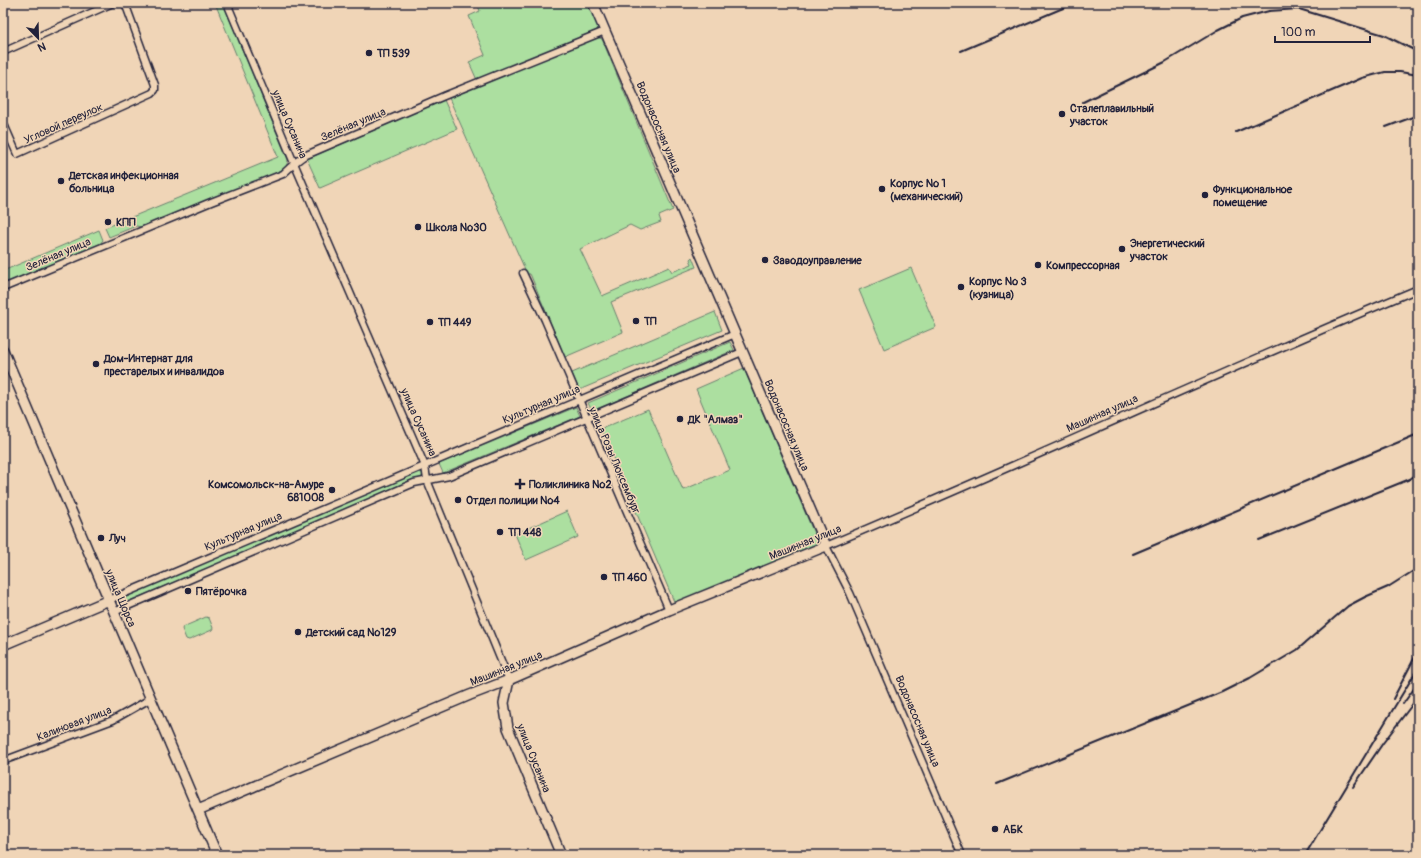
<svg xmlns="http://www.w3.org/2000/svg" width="1421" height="858" font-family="Pangolin,sans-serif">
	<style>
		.green { fill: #acdfa0; stroke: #67806e }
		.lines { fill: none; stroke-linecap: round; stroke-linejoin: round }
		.street-casing { stroke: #22223b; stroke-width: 9 }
		.secondary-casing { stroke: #22223b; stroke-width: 12 }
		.street { stroke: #f0d5b7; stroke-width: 6 }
		.secondary { stroke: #f0d5b7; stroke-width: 9 }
		.rail { stroke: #22223b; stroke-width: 2 }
		.poi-dot { fill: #22223b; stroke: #f0d5b7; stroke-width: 1.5 }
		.labels { text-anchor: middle; stroke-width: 3; stroke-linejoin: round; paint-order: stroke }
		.poi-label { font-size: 11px; font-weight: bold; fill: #22223b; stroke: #f0d5b7; text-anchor: start }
		.street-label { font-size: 11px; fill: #22223b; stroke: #f0d5b7 }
	</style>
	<rect width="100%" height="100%" fill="#f0d5b7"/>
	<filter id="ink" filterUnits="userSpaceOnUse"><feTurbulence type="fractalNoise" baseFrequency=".025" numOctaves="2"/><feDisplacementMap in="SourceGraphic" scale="8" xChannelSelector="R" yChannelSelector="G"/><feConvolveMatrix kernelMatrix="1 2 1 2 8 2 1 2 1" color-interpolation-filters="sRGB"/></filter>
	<g filter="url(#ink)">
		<path class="green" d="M215 3H223L288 160C287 165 286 168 281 171L142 227 136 226 109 237 105 228 278 157Z
			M477 3H589L599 27 595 32 477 80 469 62 485 55 469 16 480 11Z
			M597 37 602 39 673 210 659 216 661 222 640 230 630 225 580 249 602 296 669 267 672 272 692 264 690 259 692 257 696 267 611 302 623 332 565 357 531 276 530 274H527L449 98Z
			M444 100 457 129 320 188 307 159Z
			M99 230 103 240 100 244 3 284V271Z
			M911 268 936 327 884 349 859 290Z
			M715 312 722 330 579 390 572 373Z
			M730 342 734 350 592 411 588 403Z
			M744 368 818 543 675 604 601 429 648 409 683 490 730 470 696 389Z
			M576 407 580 416 443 473 439 464Z
			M419 472 423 473 422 477 120 605 117 600Z
			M567 511 578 537 526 560 515 534Z
			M206 617 209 618 213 628 212 630 189 640 186 639 182 629 183 627Z"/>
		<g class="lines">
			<defs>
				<path id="street" d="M227 3 294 163 425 466 427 480 509 680
					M3 52 113 3
					M3 122 17 154 152 93 155 90V85L125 3
					M523 273 545 320 669 610
					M3 288 211 202 283 174C290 168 296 161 304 156L444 96 605 31
					M109 600 735 334
					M114 612 414 483 449 476 742 352
					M3 761 113 720 150 699
					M962 855 850 593 826 546C1024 463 1219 372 1418 289"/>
				<path id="secondary" d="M3 350 217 855
					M3 645 109 600
					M509 680 504 703 508 728 561 855
					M198 810 470 695 509 680 669 610 826 546 593 3"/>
			</defs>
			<use href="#street" class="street-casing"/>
			<use href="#secondary" class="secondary-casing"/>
			<use href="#street" class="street"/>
			<use href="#secondary" class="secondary"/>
			<path class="rail" d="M961 51 1075 3
				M1083 102 1165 62 1218 30 1242 18 1269 11 1299 9 1384 35 1418 52
				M1386 127 1418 115
				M1236 132 1362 78 1385 72H1400L1418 75
				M1259 540 1410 479 1418 473
				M1133 554 1418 434
				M1393 699 1418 651
				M1403 704 1418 683
				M997 784 1222 692 1250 678 1297 650 1348 606 1365 597 1388 587 1418 568
				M1353 787 1383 743 1418 697
				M1305 855 1418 668"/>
		</g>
	</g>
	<g class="poi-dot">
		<circle cx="369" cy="53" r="4"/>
		<circle cx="1062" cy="114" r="4"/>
		<circle cx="61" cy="181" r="4"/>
		<circle cx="882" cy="189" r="4"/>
		<circle cx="1205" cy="195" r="4"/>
		<circle cx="108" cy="222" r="4"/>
		<circle cx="418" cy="227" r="4"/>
		<circle cx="1122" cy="249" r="4"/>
		<circle cx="765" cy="260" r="4"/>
		<circle cx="1038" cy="265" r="4"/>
		<circle cx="961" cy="287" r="4"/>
		<circle cx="636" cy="321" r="4"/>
		<circle cx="430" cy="322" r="4"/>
		<circle cx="96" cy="364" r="4"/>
		<circle cx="680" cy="419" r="4"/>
		<path d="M518 478h4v4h4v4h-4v4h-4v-4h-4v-4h4z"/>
		<circle cx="332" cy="490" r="4"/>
		<circle cx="458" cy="500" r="4"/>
		<circle cx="500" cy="532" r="4"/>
		<circle cx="101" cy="538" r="4"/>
		<circle cx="604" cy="577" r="4"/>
		<circle cx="188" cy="591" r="4"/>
		<circle cx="298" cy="632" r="4"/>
		<circle cx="995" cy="829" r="4"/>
	</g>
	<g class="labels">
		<g class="poi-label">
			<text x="377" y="57">ТП 539</text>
			<text x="1070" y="112">Сталеплавильный<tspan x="1070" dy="13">участок</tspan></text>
			<text x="69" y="179">Детская инфекционная<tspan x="69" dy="13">больница</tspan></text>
			<text x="890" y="187">Корпус № 1<tspan x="890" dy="13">(механический)</tspan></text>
			<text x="1213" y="193">Функциональное<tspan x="1213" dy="13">помещение</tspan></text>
			<text x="116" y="226">КПП</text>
			<text x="426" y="231">Школа №30</text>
			<text x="1130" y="247">Энергетический<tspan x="1130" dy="13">участок</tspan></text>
			<text x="773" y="264">Заводоуправление</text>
			<text x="1046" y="269">Компрессорная</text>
			<text x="969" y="285">Корпус № 3<tspan x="969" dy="13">(кузница)</tspan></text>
			<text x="644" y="325">ТП</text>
			<text x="438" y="326">ТП 449</text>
			<text x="104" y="362">Дом-Интернат для<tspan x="104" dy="13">престарелых и инвалидов</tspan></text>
			<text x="688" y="423">ДК "Алмаз"</text>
			<text x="324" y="488" text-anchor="end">Комсомольск-на-Амуре<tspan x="324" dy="13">681008</tspan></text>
			<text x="529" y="488">Поликлиника №2</text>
			<text x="466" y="504">Отдел полиции №4</text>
			<text x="508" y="536">ТП 448</text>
			<text x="109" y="542">Луч</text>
			<text x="612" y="581">ТП 460</text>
			<text x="196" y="595">Пятёрочка</text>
			<text x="306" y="636">Детский сад №129</text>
			<text x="1003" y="833">АБК</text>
		</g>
		<g class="street-label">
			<text transform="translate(63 123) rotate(-24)" y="4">Угловой переулок</text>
			<text transform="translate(290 124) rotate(67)" y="4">улица Сусанина</text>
			<text transform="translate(353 124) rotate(-23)" y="4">Зелёная улица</text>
			<text transform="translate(659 127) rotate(67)" y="4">Водонасосная улица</text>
			<text transform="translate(58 254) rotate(-23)" y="4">Зелёная улица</text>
			<text transform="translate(541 404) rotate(-23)" y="4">Культурная улица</text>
			<text transform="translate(1102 413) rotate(-24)" y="4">Машинная улица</text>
			<text transform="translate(419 422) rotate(66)" y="4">улица Сусанина</text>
			<text transform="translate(787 425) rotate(67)" y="4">Водонасосная улица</text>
			<text transform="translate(615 460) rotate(67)" y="4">улица Розы Люксембург</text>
			<text transform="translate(243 531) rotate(-23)" y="4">Культурная улица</text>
			<text transform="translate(805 542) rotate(-22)" y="4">Машинная улица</text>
			<text transform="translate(121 598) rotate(67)" y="4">улица Щорса</text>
			<text transform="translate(506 668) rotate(-22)" y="4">Машинная улица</text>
			<text transform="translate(918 721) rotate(67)" y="4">Водонасосная улица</text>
			<text transform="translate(74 723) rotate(-21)" y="4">Калиновая улица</text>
			<text transform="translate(534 758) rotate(68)" y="4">улица Сусанина</text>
		</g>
	</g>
	<rect width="1421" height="858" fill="none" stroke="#f0d5b7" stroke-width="16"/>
	<rect x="8" y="8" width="1405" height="842" fill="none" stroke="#22223b" stroke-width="1.5" filter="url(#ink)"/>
	<g transform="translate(38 38) rotate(157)" stroke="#f0d5b7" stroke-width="3" paint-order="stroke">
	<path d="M0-3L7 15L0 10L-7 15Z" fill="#22223b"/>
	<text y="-6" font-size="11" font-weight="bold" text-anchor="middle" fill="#22223b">N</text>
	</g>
	<path d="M1275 36v6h95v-6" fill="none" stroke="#22223b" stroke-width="2"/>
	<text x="1281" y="36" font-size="12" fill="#22223b" stroke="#f0d5b7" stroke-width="3" paint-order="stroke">100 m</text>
</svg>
